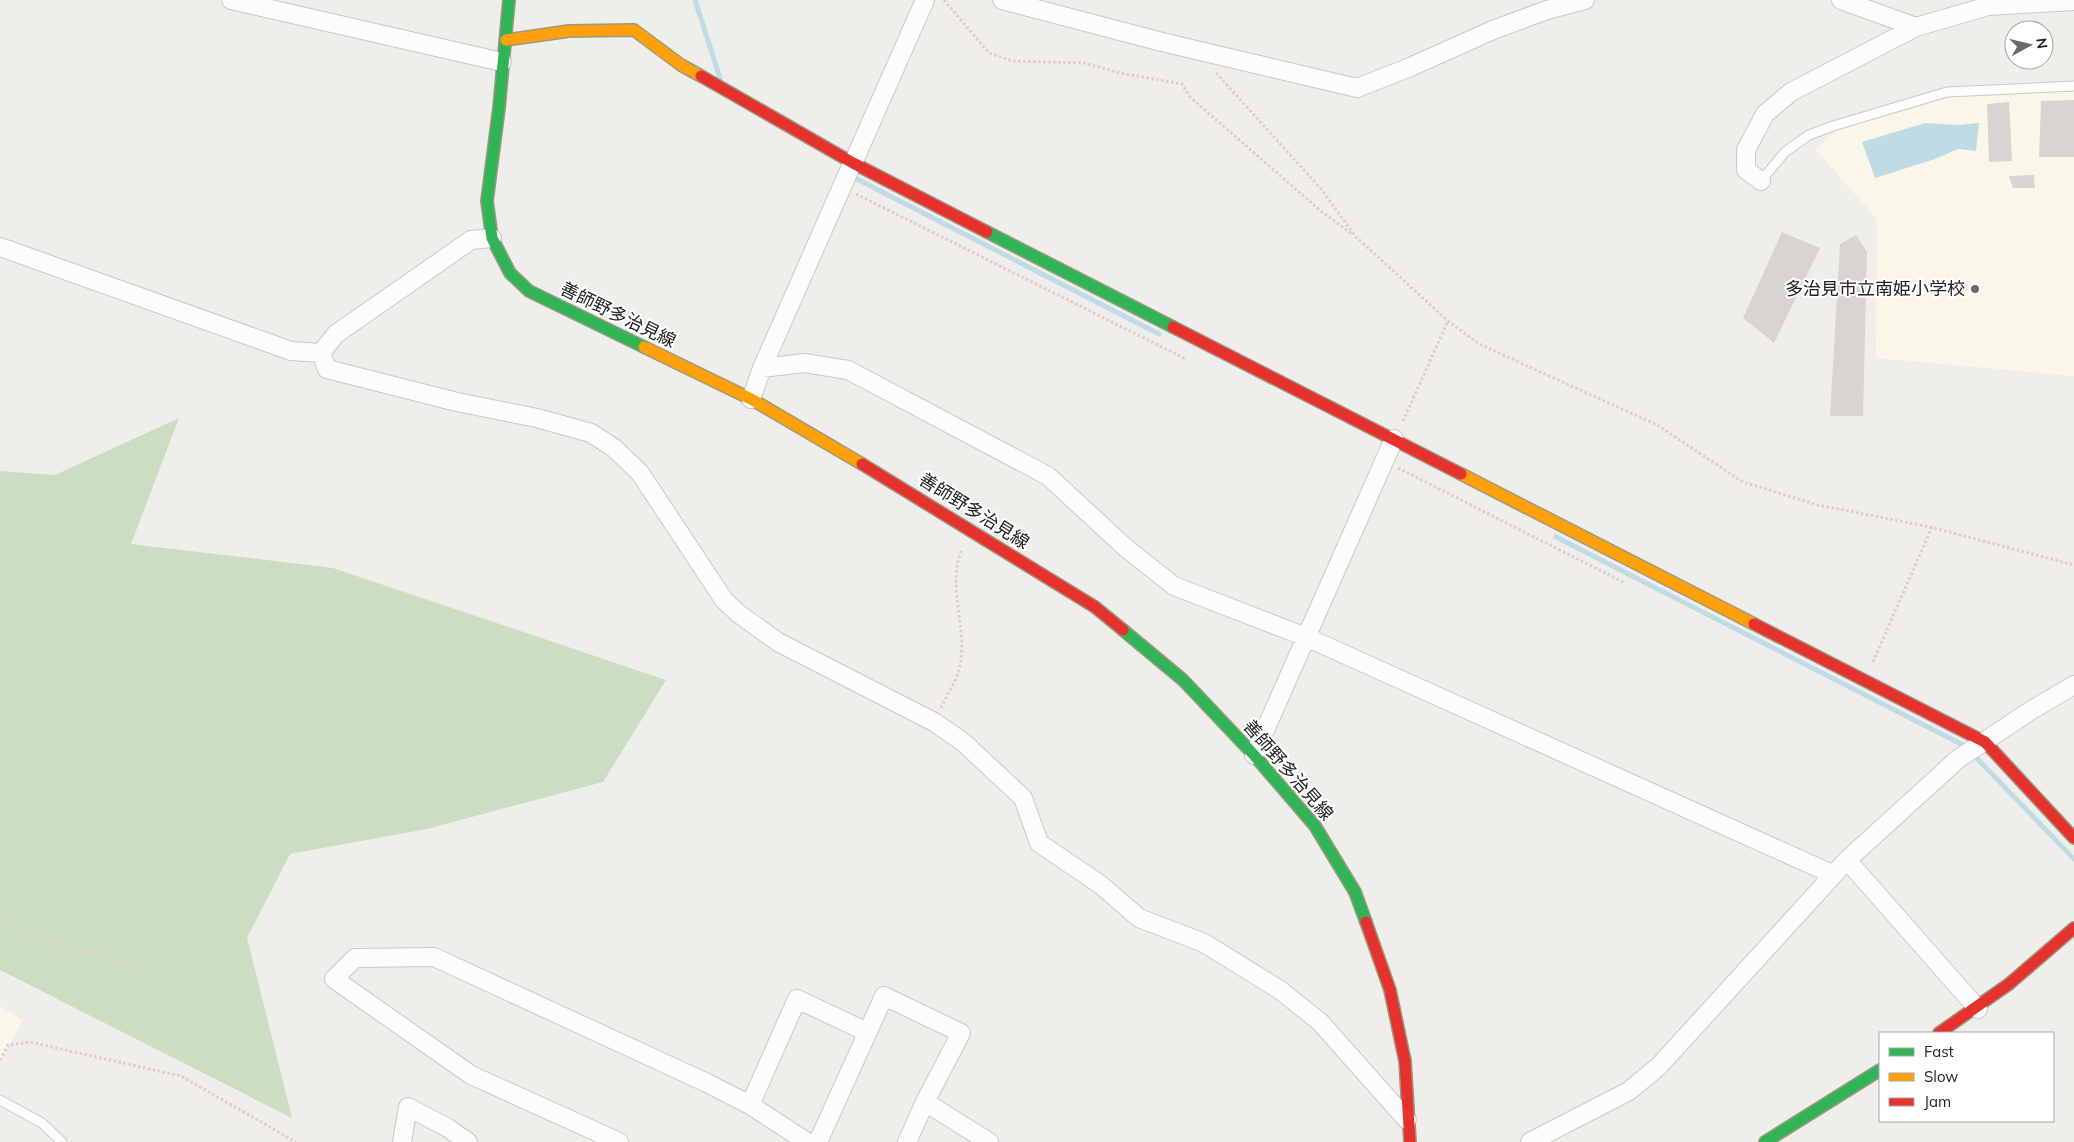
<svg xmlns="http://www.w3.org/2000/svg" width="2074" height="1142" font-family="Mulish,'Noto Sans JP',sans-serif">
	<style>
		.education { fill: #f8f7e8 }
		.forest { fill: #cbdec1 }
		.water { fill: #bfdbe3 }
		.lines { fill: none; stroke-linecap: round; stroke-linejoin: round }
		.stream { stroke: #bfdbe3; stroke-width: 5 }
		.building { fill: #d7d4d2 }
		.lane-casing { stroke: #c9c8c7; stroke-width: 11 }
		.street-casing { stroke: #c9c8c7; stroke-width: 20 }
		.fast-casing { stroke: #999a82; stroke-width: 14 }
		.slow-casing { stroke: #999a82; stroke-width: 14 }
		.jam-casing { stroke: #999a82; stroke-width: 14 }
		.path { stroke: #dccecd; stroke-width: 3; stroke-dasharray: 2.5 2.5; stroke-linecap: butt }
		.lane { stroke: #fdfcfc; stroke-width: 9 }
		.street { stroke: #fdfcfc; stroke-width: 18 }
		.fast { stroke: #30b455; stroke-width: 11 }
		.slow { stroke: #ff9f0a; stroke-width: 11 }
		.jam { stroke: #e5322d; stroke-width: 11 }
		.poi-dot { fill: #6a6968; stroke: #fff; stroke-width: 2 }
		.labels { text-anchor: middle; stroke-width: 4; stroke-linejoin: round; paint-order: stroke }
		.poi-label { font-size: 18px; fill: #222; stroke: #fff; text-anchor: end }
		.street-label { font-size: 18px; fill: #222; stroke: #fff }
	</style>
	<rect width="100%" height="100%" fill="#f0eeeb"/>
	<path class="education" d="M1992 85 2074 86V376L1876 358 1877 219 1816 150 1836 130Z
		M0 1006 23 1020 0 1062Z"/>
	<path class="forest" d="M179 418 131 544 333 568 666 680 603 782 427 829 290 854 247 938 292 1118 0 970V471L55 475Z"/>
	<path class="water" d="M1925 123 1958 125 1979 123 1976 151 1958 149 1935 159 1875 178 1862 142Z"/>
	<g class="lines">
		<path class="stream" d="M695 0 720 78
			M855 178 1159 334
			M1556 537 1965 746 2074 859"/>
	</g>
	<path class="building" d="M2074 100V157H2039L2041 101Z
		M2009 102 2012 161 1989 162 1987 104Z
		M2034 175 2035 188H2013L2009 176Z
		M1782 232 1820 248 1774 343 1743 318Z
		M1856 235 1867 252 1863 416H1830L1840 244Z"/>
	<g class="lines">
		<defs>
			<path id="lane" d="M1761 181 1785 152 1809 135 1833 126 1947 92 2074 86
				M0 1100 42 1123 62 1142"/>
			<path id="street" d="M231 0 502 62
				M1002 0 1162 42 1357 88 1408 68 1493 30 1547 10 1585 0
				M1841 0 1916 27
				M853 163 925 0
				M1761 181 1746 170V150L1765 114 1791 92 1916 27 1988 6 2074 1
				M0 247 291 351 321 353
				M321 353 327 369 457 402 537 418 591 433 614 448 640 473 724 600 739 614 778 642 934 722 963 742 1023 798 1039 843 1101 885 1139 918 1204 943 1280 990 1320 1022 1407 1120
				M321 353 336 334 471 240 492 238
				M762 368 804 363 848 370 1048 476 1126 548 1174 586 1306 637 1832 874
				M751 399 762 368 852 164
				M1254 755 1394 439
				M1847 860 1978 1009
				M925 1102 989 1142
				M750 1105 797 999 867 1032
				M402 1142 408 1107 448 1128 468 1142
				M619 1142 471 1075 334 979 355 958 434 957 707 1083 750 1105 807 1142
				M818 1142 884 996 961 1033 925 1102 907 1142
				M1530 1142 1629 1091 1659 1066 1847 860 1958 759 2030 711 2074 685"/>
			<path id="fast" d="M509 0 499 108 487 201 492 238 510 273 529 291 644 347
				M987 232 1173 327
				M1123 630 1183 680 1254 755 1315 826 1355 892 1366 922
				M1765 1142 1880 1070"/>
			<path id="slow" d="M506 40 569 31 634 30 681 65 701 76
				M644 347 751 399 862 464
				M1461 474 1754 624"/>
			<path id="jam" d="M701 76 853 163 987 232
				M1173 327 1461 474
				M862 464 1095 607 1123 630
				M1754 624 1985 742 2074 838
				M1366 922 1390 990 1405 1061 1410 1142
				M1939 1033 2009 984 2074 928"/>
		</defs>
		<use href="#lane" class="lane-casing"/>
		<use href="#street" class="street-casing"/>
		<use href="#fast" class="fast-casing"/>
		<use href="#slow" class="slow-casing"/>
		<use href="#jam" class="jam-casing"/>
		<path class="path" d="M944 0 989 53 1013 61 1084 63 1120 73 1182 84 1190 97 1322 212 1352 234
			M1216 73 1322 190 1355 236 1448 321 1479 344 1657 425 1743 482 1818 505 1930 527 2074 565
			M856 194 1186 359
			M1403 421 1448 321
			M1398 468 1625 583
			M1873 662 1932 527
			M941 708C946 696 954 685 958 673 971 634 945 588 962 549
			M0 922 41 939 149 969
			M0 1060 8 1045 30 1042 181 1076 296 1142"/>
		<use href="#lane" class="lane"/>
		<use href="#street" class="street"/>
		<use href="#fast" class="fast"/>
		<use href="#slow" class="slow"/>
		<use href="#jam" class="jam"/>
	</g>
	<circle class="poi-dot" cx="1975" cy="289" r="5"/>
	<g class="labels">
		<g class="poi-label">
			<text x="1965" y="295">多治見市立南姫小学校</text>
		</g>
		<g class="street-label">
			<text transform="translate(618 315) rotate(26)" y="6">善師野多治見線</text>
			<text transform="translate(974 511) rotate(32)" y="6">善師野多治見線</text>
			<text transform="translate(1288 770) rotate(49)" y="6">善師野多治見線</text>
		</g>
	</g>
	<rect x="1879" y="1032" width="175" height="90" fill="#ffffff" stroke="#a7a7a7"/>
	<rect x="1889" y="1048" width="25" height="8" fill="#30b455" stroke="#a7a7a7"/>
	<text x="1924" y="1057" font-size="15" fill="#222222">Fast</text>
	<rect x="1889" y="1073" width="25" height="8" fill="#ff9f0a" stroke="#a7a7a7"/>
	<text x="1924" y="1082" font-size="15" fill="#222222">Slow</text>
	<rect x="1889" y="1098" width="25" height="8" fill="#e5322d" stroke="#a7a7a7"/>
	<text x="1924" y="1107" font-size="15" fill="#222222">Jam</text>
	<g transform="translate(2029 45) rotate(82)"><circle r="24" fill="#ffffff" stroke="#a7a7a7"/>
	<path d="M0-4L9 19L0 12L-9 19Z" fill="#6a6968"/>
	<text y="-8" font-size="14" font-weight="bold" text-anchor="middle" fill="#222222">N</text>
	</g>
</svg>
